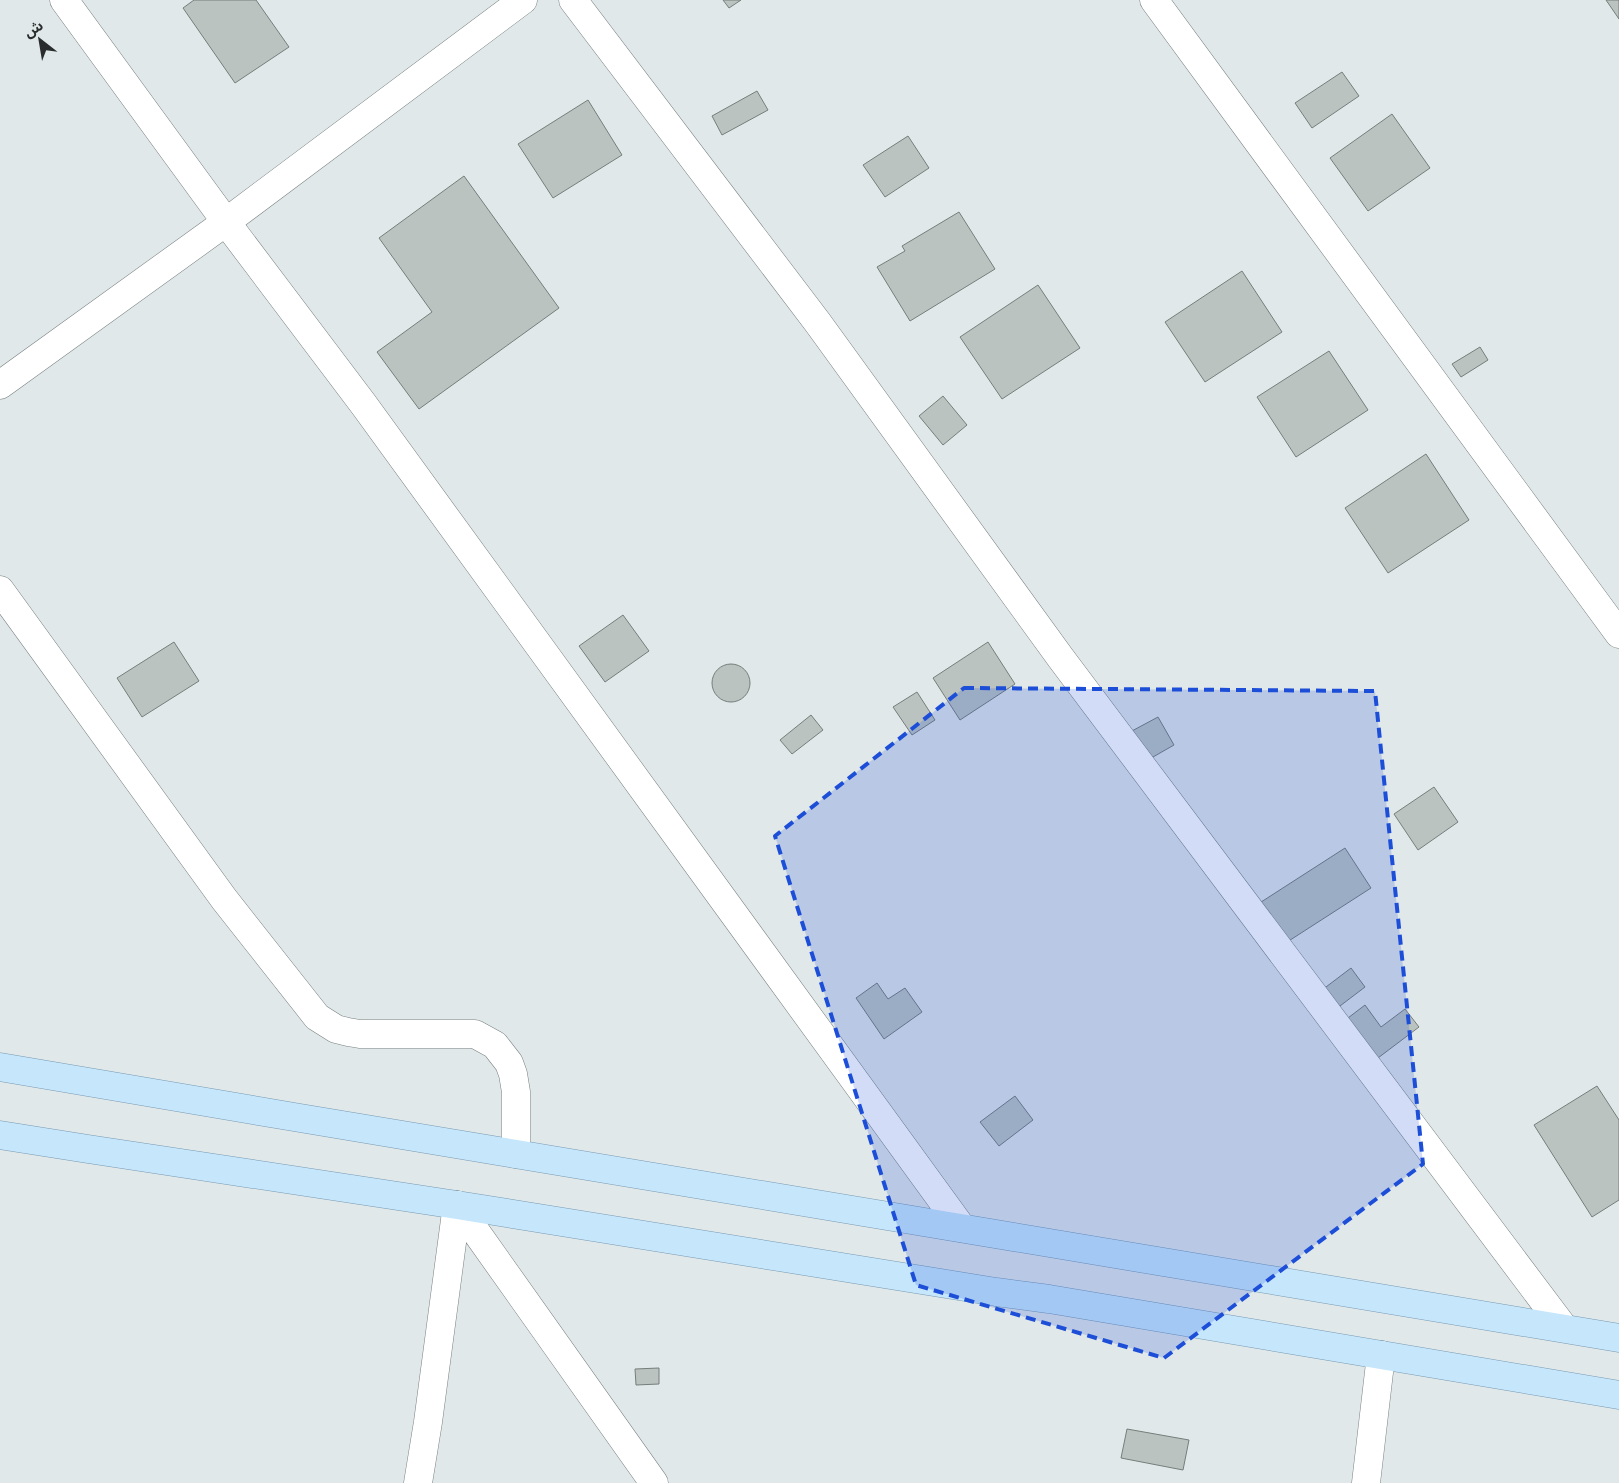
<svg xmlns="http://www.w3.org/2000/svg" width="1619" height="1483" font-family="'Asap Condensed','Noto Sans Arabic',sans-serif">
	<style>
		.building { fill: #bbc3c1; stroke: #767d7b }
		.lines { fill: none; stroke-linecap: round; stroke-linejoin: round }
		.minor-casing { stroke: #7a8182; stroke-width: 29 }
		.major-casing { stroke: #779ab2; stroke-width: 29 }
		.minor { stroke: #fff; stroke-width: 28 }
		.major { stroke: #c6e6fc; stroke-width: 28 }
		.marked { fill: #1d4ed8; fill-opacity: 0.2; stroke: #1d4ed8; stroke-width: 4; stroke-dasharray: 10 6; stroke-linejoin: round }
	</style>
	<rect width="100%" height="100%" fill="#e0e8e9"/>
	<path class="building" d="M194 0H256L289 47 235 83 183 8Z
		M723 0H741L729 8Z
		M1606 0H1619V19Z
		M1342 72 1359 96 1312 128 1295 103Z
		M757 91 768 110 722 135 712 116Z
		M588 100 622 155 553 198 518 144Z
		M1392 114 1430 168 1368 211 1330 158Z
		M908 136 929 168 885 197 863 165Z
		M464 176 559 308 419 409 377 352 432 312 379 238Z
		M959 212 995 269 910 321 877 267 905 251 902 246Z
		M1242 271 1282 332 1205 382 1165 322Z
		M1038 285 1080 348 1002 399 960 337Z
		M1480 347 1488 360 1461 377 1452 364Z
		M1329 351 1368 410 1296 457 1257 397Z
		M943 396 967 425 943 445 919 416Z
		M1426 454 1469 520 1388 573 1345 508Z
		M623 615 649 651 605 682 579 646Z
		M174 642 199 681 142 717 117 678Z
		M988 642 1015 684 960 720 933 678Z
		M712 683a19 19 0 1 1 38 0a19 19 0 1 1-38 0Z
		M917 692 935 720 912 735 893 707Z
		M811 715 823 730 792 754 780 740Z
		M1158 717 1174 745 1146 761 1130 732Z
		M1434 787 1458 822 1418 850 1394 814Z
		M1345 848 1371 888 1284 944 1258 904Z
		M1351 968 1365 987 1336 1009 1322 990Z
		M877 983 888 999 905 988 922 1012 884 1039 856 998Z
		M1365 1005 1381 1027 1405 1009 1419 1027 1374 1061 1344 1021Z
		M1597 1086 1619 1120V1200L1592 1217 1534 1125Z
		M1015 1096 1033 1120 999 1146 980 1122Z
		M659 1368V1384L636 1385 635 1369Z
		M1127 1429 1189 1440 1183 1470 1121 1458Z"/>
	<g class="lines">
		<defs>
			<path id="minor" d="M64 0 226 222 364 405 962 1228
				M573 0 818 323 1060 657 1564 1328
				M1154 0 1619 634
				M0 385 226 222 523 0
				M0 590 224 899 317 1017 336 1029 348 1032 360 1034H475L495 1045 509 1063 513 1074 516 1092V1154
				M457 1205 654 1483
				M418 1483 428 1422 457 1205
				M1366 1483 1381 1355"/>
			<path id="major" d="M0 1067 294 1117 1619 1338
				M0 1135 88 1149 457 1205 996 1292 1049 1299 1619 1395"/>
		</defs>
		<use href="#minor" class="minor-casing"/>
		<use href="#major" class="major-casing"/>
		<use href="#minor" class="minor"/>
		<use href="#major" class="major"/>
	</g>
	<path class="marked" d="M964 688 1375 691 1423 1164 1164 1358 916 1285 775 836Z"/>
	<g transform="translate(40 40) rotate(329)" stroke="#e0e8e9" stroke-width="4" paint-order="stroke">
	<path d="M0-4L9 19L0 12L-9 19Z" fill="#2a2d2d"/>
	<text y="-8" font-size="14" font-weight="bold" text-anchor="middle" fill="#2a2d2d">ش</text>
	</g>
</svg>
